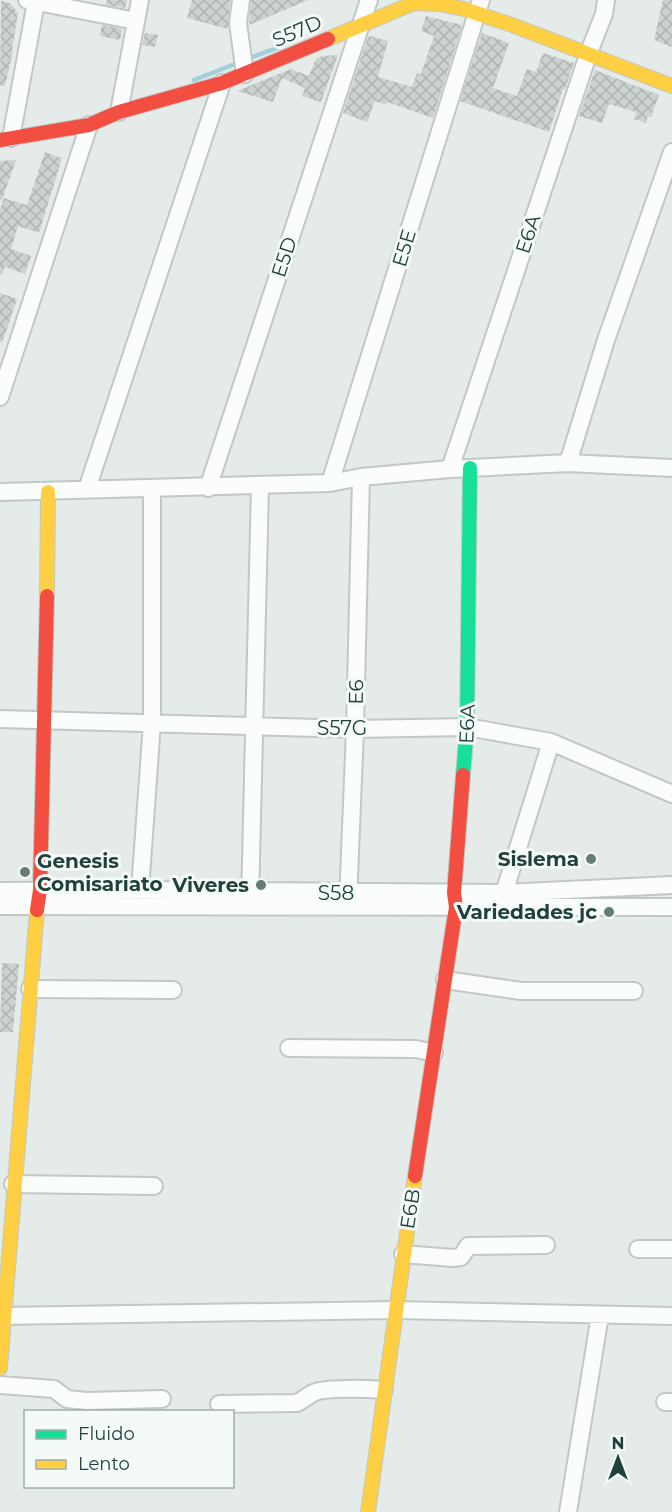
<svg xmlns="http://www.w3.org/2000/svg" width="672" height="1512" font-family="Montserrat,sans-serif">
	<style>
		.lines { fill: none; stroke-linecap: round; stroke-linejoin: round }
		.stream { stroke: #a3cedc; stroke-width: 4.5 }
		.building { fill: url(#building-cross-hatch) }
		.street-casing { stroke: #c2c8c6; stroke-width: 20 }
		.fast-casing { stroke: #c0c9c6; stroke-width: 16 }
		.slow-casing { stroke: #c0c9c6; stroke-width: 16 }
		.jam-casing { stroke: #c0c9c6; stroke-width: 16 }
		.street { stroke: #fbfcfc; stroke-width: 16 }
		.fast { stroke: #16e098; stroke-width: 14 }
		.slow { stroke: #ffcf43; stroke-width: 14 }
		.jam { stroke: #f24e42; stroke-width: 14 }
		.poi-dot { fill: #667c79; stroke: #f3faf7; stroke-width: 2 }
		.labels { text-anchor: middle; stroke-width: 6; stroke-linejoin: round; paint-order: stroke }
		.street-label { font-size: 20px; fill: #21403c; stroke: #f3faf7 }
		.poi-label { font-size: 20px; font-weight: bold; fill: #21403c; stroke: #f3faf7; text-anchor: end }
	</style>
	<defs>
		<pattern id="building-cross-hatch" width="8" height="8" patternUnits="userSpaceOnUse" patternTransform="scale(1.5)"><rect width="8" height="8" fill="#ccd2d0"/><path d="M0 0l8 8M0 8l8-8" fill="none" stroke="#afb5b4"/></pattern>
	</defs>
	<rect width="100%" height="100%" fill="#e5ebe9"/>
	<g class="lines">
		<path class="stream" d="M247 59 282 46
			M194 80 240 62"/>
	</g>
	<path class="building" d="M107 0H127L125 8 106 5Z
		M192 0H230L228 29 187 18Z
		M251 0H308L249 25Z
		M663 0H672V47L654 40Z
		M1 1 10 3 18 13 12 50 13 51 5 86 0 85Z
		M426 16 462 25 433 118 387 102 386 105 375 101 367 122 343 113 368 37 370 36 388 41 378 77 412 87 417 73 421 74 434 36 421 31Z
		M102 25 122 29 120 40 100 36Z
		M145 33 158 35 155 47 142 45Z
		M482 33 509 43 493 88 517 96 527 69 536 72 543 53 574 63 565 89H563L549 132 460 101Z
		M338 55 321 102 302 96 305 88 282 78 273 102 237 91 291 69 309 76 316 59 323 56Z
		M595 70 659 95 651 117 648 116 646 123 634 119 636 112 609 104 602 123 579 116Z
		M45 152 62 158 39 233 18 226 11 249 31 256 25 274 5 267 2 274H0V209L4 198 27 205Z
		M16 160 2 200H0V161Z
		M0 293 17 299 2 343 0 342Z
		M2 963 19 964 13 1032H0Z"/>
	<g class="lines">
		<defs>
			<path id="street" d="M27 0 136 21
				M241 0 238 23 245 74
				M119 112 140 0
				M11 138 36 2
				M0 397 89 125
				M568 463 606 340 672 152
				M450 469 589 52 604 14 606 0
				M330 483 481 0
				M208 488 369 0
				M87 489 222 83
				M0 492 330 483 361 477 450 469 568 463 672 468
				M0 719 355 729 467 727 551 742 672 794
				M140 890 152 723V488
				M0 891 140 890 504 893 672 885
				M250 902 260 486
				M348 902 355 729 361 477
				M503 902 504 893 551 742
				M0 906 672 907
				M445 980 521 991H634
				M30 989 173 990
				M289 1048 416 1049 434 1053
				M13 1184 154 1186
				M638 1249H672
				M403 1254 453 1258 461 1257 468 1246 546 1245
				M0 1316 395 1310 672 1316
				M0 1385 54 1389 67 1399 87 1401 162 1399
				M665 1402H672
				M219 1404 297 1403C303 1400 307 1396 313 1393 324 1387 370 1389 384 1390
				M568 1512 600 1315"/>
			<path id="fast" d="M463 775 467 727 470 468"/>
			<path id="slow" d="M328 39 414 3 439 4 464 9 512 25 672 86
				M47 596 48 492
				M0 1368 37 910
				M368 1512 415 1176"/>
			<path id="jam" d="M0 140 89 125 119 112 222 83 328 39
				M37 910 40 890 47 596
				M415 1176 456 907 454 893 463 775"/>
		</defs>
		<use href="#street" class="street-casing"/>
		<use href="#fast" class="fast-casing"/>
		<use href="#slow" class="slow-casing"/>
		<use href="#jam" class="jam-casing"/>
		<use href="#street" class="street"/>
		<use href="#fast" class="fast"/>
		<use href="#slow" class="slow"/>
		<use href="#jam" class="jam"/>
	</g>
	<g class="poi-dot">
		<circle cx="591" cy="859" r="6"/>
		<circle cx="25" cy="872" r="6"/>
		<circle cx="261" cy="885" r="6"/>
		<circle cx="609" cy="912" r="6"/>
	</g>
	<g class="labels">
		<g class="street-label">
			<text transform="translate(297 31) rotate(-23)" y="7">S57D</text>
			<text transform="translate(528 234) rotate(-72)" y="7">E6A</text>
			<text transform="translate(404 248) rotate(-73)" y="7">E5E</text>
			<text transform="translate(284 257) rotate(-72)" y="7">E5D</text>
			<text transform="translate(356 692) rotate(-89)" y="7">E6</text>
			<text transform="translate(467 724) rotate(-88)" y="7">E6A</text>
			<text x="342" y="735">S57G</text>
			<text x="336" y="900">S58</text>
			<text transform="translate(410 1209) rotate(-81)" y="7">E6B</text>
		</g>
		<g class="poi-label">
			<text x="579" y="866">Sislema</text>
			<text x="37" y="868" text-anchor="start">Genesis<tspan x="37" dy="23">Comisariato</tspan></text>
			<text x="249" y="892">Viveres</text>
			<text x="597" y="919">Variedades jc</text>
		</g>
	</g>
	<rect x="24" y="1410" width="210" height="78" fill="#f3faf7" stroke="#9fb0ac" stroke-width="1.5"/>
	<rect x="36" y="1430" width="30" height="9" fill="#16e098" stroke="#9fb0ac" stroke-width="1.5"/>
	<text x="78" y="1440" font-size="18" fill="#21403c">Fluido</text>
	<rect x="36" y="1460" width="30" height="9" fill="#ffcf43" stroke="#9fb0ac" stroke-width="1.5"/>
	<text x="78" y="1470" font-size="18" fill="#21403c">Lento</text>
	<g transform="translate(618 1458)" stroke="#f3faf7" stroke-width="4.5" paint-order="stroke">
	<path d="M0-4.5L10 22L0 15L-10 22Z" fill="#21403c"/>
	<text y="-9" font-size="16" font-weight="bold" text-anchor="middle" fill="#21403c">N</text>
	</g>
</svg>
